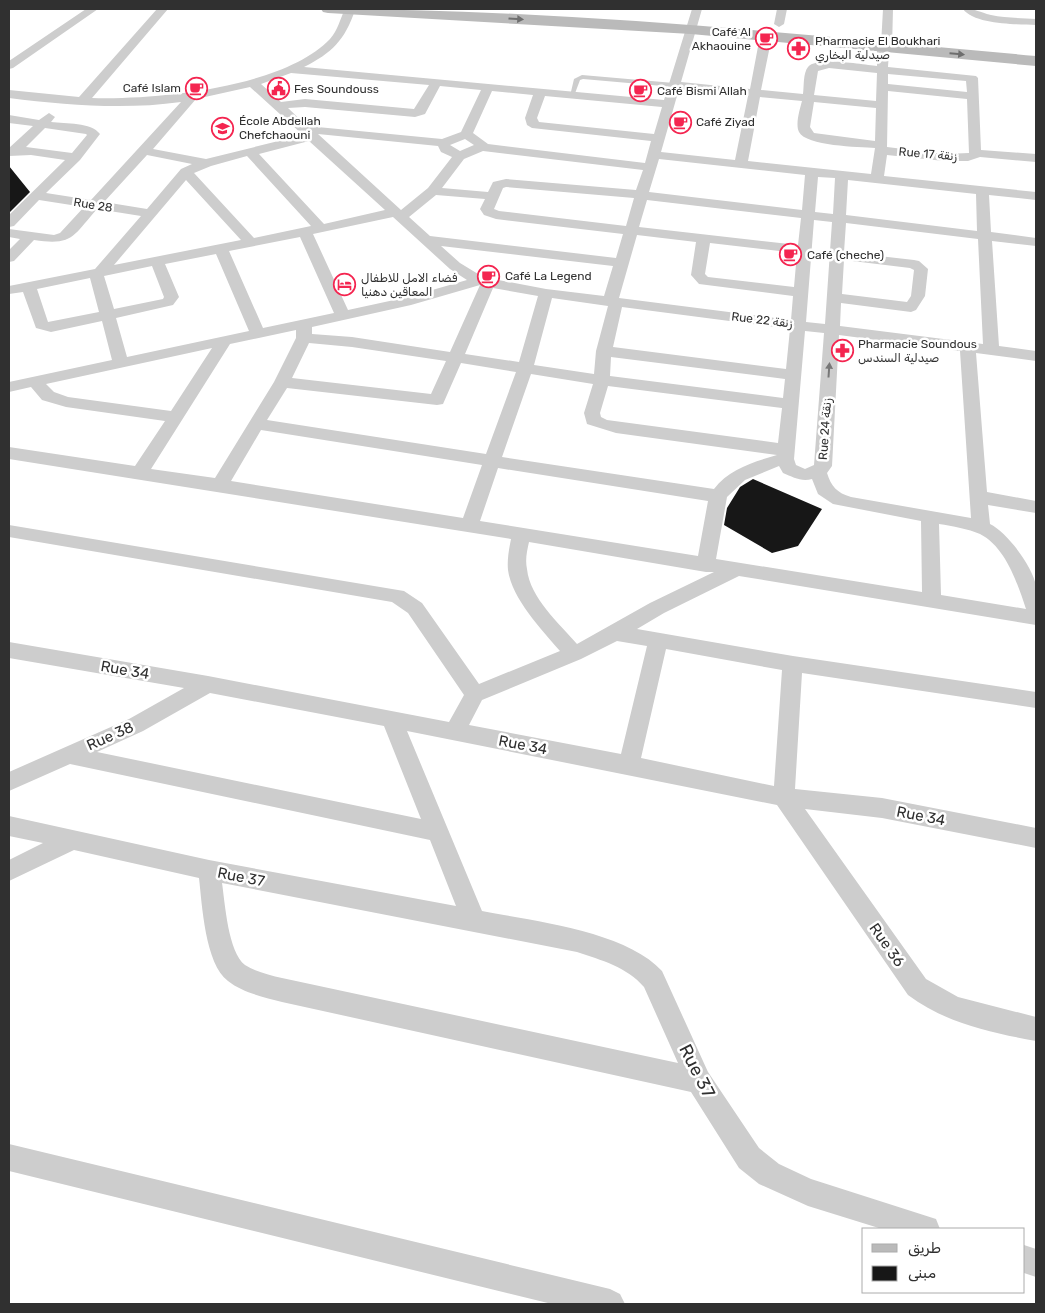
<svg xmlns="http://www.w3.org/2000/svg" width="1045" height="1313" font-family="Rubik,'Noto Naskh Arabic',sans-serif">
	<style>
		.building { fill: #171717 }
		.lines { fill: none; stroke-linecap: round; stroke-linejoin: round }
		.lane { fill: #cdcdcd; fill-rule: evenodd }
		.street { fill: #cdcdcd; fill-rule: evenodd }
		.secondary { fill: #bababa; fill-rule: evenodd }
		.oneway { fill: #6e6e6e }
		.oneway2 { fill: #777 }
		.labels { text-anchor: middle; stroke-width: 5; stroke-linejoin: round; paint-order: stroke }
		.far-poi-label { font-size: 12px; fill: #303030; stroke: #fff; text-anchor: start }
		.far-street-label { font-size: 12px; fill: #303030; stroke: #fff }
		.street-label { font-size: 15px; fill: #303030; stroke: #fff }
		.near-street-label { font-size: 18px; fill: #303030; stroke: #fff }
	</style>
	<rect width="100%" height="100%" fill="#fff"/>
	<path class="building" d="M9 166 30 192 9 213Z
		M753 479 822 509 798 546 772 553 724 525 727 508 740 487Z"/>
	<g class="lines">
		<path class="lane" d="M582 75 674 83 677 85 674 87 583 79 580 80 574 96H570L574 79Z"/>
		<path class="street" d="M86 9H98L13 68 9 69V61Z
			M157 9H168L92 98C156 100 283 88 330 39 338 30 340 19 345 9L355 10C345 40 332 53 304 67L664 100 692 9H702L681 82 750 89 760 36 766 33 772 36 761 90 803 94C804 86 803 73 808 67 817 56 863 65 877 66V48L881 45 883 9H893L892 48 889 51 888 67 976 76 978 78 981 150 1036 154V162L980 157 968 161H944L887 155 884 176 1036 192V200L989 195 991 232 1036 238V246L992 241 999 346 1036 351V361L976 353 987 492 1036 501V513L988 505 990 524C1007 532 1033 567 1036 586 1039 598 1036 613 1036 625L739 576 664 613 637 629 793 656 1036 692V708L802 673 795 789 882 798 1036 828V848L882 818 805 809 926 979 958 997 1036 1017V1041C992 1033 945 1023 908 995L777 805 407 731 482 911C533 921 626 931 662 971L708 1072 759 1148 779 1164 811 1179 936 1219 940 1229H882L808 1206 759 1184 739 1168 691 1092 282 1002C264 997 243 993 228 981 205 964 202 904 199 878L74 850 9 881V860L43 843 9 836V816L209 860 456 906 430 840 70 764 9 791V772L129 719 184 688 9 658V642L208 676 449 722 464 695 408 613 392 602 9 537V525L404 591 422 603 479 684 560 651C542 630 512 599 508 570 507 560 509 549 511 539L9 459V447L135 466 165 421 66 407 42 400 31 387 9 392V382L112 360 102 321 51 332 36 328 23 292 9 294V286L95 269 141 216 97 209C73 236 73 246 34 240L14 261 9 262V250L20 239 9 237V229L54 235 60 233 84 207 39 200 14 226 9 227V215L65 160 31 155 9 156V148L33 126 9 123V115L39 120 49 113 55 117 51 122C66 124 91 122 100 134L80 160 46 193 91 200 181 102C124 110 66 105 9 98V90L79 97ZM829 68 877 73 876 101 814 95 818 71ZM291 73 429 85 414 109 305 99 281 102 261 84ZM888 74 966 81 967 92 888 84ZM440 86 481 90 461 132 442 139 307 126 288 108 305 107 415 117 425 114ZM250 87 303 135 206 159 153 149 196 99ZM679 89 748 96 735 160 661 152ZM492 91 533 95 525 118 527 125 532 128 651 141 645 163 488 144 473 133ZM888 91 967 99 969 153 944 154 887 147ZM545 96 662 107 654 134 539 122 537 118ZM760 97 802 101C800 109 795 124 799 132 806 146 859 147 875 148L871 174 748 161ZM814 102 876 108 875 141 814 133 810 127ZM45 128 86 134 87 135 72 153 26 147ZM318 134 438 146 441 152 452 157 428 188 401 210ZM465 139 474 145 460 151 450 145ZM309 141 385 210 324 224 259 154ZM483 151 643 170 636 190 506 179 493 182 488 192 442 188 464 159ZM147 155 192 164 181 169 147 209 104 202ZM247 156 311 226 254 238 194 173 211 166ZM659 159 805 175 802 210 649 192ZM818 177 835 178 833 214 815 212ZM186 180 241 240 114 265ZM848 180 976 194 977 231 846 215ZM506 187 634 198 626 226 499 211 494 209 503 188ZM436 195 485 199 480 209 484 215 496 219 623 234 616 258 430 236 409 217ZM647 200 801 218 798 245 639 227ZM393 217 450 269 467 280 408 297 348 310 313 234ZM814 220 832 222 825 324 806 322ZM846 223 978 239 983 344 840 326 841 303 911 312 916 310 925 296 928 269 919 261 914 260 844 252ZM637 235 696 242 691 275 699 284 793 296 791 320 619 298ZM300 237 334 313 263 328 229 251ZM710 243 797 253 794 287 708 277 705 274ZM441 246 613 266 604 296 546 289 483 277 460 263ZM216 254 249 331 127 357 116 318 173 305 179 297 165 264ZM844 260 910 268 914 270 911 296 907 302 842 294ZM152 266 164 297 163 299 114 309 104 276ZM90 278 99 312 48 322 37 289ZM480 285 450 352 352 337 312 334V327L411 305ZM493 288 538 296 519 362 465 354ZM552 298 608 306 596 351 594 374 534 365ZM622 307 790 329 786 369 613 347ZM296 330V338L274 382 215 478 151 469 230 344ZM805 331 824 333 814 465 805 469 796 465 794 459ZM839 335 960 351 971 518 851 497C837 493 831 486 827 473L832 466ZM309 343 352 347 446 361 431 394 292 378ZM212 348 171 411 68 397 54 392 46 384ZM611 357 785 379 783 398 610 376ZM461 363 516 372 486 454 267 420 287 388 437 405 443 404ZM531 374 593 384 584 413 587 424 616 433 777 455C753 462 729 469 714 489L502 457ZM608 386 782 408 778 443 607 420 601 417 600 413ZM261 430 482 465 463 518 231 481ZM779 466 783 473C793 477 801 482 812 479L818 494 833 504 921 521 922 592 716 559 727 497 745 480ZM498 468 708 501 698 556 480 521ZM939 524C953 526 968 529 980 534 1006 547 1018 585 1026 609L941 595ZM529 542 706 572H714L650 603 577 644C559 623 530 598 527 569 525 560 527 551 529 542ZM617 641 647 646 621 754 469 725 482 700 581 659ZM666 649 782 670 774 786 641 758ZM210 693 384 726 421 819 97 752 143 731ZM222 883 577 952C601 960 627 967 644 987L678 1063 282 978C270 975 256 972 245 965 228 952 225 903 222 883Z
			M777 9H787L784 24 779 27 774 24Z
			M963 9C977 9 979 12 991 15 1005 18 1021 18 1036 19V25C1017 24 975 25 963 9Z
			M9 1144 610 1289 620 1294 625 1304H552L9 1171Z
			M1024 1245 1036 1249V1277L1024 1273Z"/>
		<path class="secondary" d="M321 9C560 9 798 34 1036 56V66L691 34 328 13 323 12Z"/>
	</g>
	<defs><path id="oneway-solid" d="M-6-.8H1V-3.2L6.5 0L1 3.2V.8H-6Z" transform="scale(1.25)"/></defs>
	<g class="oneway">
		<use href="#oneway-solid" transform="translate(516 19) rotate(3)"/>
		<use href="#oneway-solid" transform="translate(957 54) rotate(5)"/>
	</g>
	<use class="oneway2" href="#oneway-solid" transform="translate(829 370) rotate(-86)"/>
	<defs>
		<symbol id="cafe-ring" viewBox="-11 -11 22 22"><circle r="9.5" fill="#fff" stroke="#f42550" stroke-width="1.5"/><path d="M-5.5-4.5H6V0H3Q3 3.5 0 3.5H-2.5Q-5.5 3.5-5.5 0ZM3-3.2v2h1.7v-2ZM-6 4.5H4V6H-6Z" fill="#f42550"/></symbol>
		<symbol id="pharmacy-ring" viewBox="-11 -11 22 22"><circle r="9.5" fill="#fff" stroke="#f42550" stroke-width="1.5"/><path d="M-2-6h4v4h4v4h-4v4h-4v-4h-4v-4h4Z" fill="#f42550"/></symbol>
		<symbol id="civic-ring" viewBox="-11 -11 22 22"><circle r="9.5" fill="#fff" stroke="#f42550" stroke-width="1.5"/><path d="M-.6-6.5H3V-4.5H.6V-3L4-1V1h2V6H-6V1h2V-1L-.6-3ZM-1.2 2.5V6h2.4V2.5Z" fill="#f42550"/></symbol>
		<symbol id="school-ring" viewBox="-11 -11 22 22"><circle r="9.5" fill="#fff" stroke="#f42550" stroke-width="1.5"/><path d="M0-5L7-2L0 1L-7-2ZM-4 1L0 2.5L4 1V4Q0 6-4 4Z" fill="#f42550"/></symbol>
		<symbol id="hotel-ring" viewBox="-11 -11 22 22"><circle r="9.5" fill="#fff" stroke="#f42550" stroke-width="1.5"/><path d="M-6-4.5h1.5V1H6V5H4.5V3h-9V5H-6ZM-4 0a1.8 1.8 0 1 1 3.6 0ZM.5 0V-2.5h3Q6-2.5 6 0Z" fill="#f42550"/></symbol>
	</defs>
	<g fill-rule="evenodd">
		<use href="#cafe-ring" x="754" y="26" width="25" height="25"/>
		<use href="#pharmacy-ring" x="786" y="36" width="25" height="25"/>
		<use href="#cafe-ring" x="184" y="76" width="25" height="25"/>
		<use href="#civic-ring" x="266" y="76" width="25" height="25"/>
		<use href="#cafe-ring" x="628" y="78" width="25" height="25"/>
		<use href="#cafe-ring" x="668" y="110" width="25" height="25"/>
		<use href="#school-ring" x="210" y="116" width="25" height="25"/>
		<use href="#cafe-ring" x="778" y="242" width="25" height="25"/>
		<use href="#cafe-ring" x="476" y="264" width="25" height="25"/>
		<use href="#hotel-ring" x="332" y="272" width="25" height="25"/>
		<use href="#pharmacy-ring" x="830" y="338" width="25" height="25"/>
	</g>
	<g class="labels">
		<g class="far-poi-label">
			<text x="751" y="36" text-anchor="end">Café Al<tspan x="751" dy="14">Akhaouine</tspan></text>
			<text x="815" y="45">Pharmacie El Boukhari<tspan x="815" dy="14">صيدلية البخاري</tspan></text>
			<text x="181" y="92" text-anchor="end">Café Islam</text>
			<text x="294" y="93">Fes Soundouss</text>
			<text x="657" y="95">Café Bismi Allah</text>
			<text x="239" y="125">École Abdellah<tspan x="239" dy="14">Chefchaouni</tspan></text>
			<text x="696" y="126">Café Ziyad</text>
			<text x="807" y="259">Café (cheche)</text>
			<text x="505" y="280">Café La Legend</text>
			<text x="361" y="282">فضاء الامل للاطفال<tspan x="361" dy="14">المعاقين دهنيا</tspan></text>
			<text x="858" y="348">Pharmacie Soundous<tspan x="858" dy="14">صيدلية السندس</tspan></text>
		</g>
		<g class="far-street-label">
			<text transform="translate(928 154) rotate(5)" y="4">Rue 17 زنقة</text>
			<text transform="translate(93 205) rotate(9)" y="4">Rue 28</text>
			<text transform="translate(762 320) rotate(7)" y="4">Rue 22 زنقة</text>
			<text transform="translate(825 429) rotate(-86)" y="4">Rue 24 زنقة</text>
		</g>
		<g class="street-label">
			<text transform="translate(125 670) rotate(10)" y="5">Rue 34</text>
			<text transform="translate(110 736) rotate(-24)" y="5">Rue 38</text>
			<text transform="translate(523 745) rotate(11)" y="5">Rue 34</text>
			<text transform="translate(921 816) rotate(11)" y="5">Rue 34</text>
			<text transform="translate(241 877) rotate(11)" y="5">Rue 37</text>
			<text transform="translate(887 945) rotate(55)" y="5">Rue 36</text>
		</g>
		<g class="near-street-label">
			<text transform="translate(697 1071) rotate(63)" y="6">Rue 37</text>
		</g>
	</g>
	<rect width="1045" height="1313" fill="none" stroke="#303030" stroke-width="20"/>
	<rect x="862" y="1228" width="162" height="65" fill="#ffffff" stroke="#acacac"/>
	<rect x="872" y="1244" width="25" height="8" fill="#bababa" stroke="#acacac"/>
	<text x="908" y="1253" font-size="15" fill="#303030">طريق</text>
	<rect x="872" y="1266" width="25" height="15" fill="#171717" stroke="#acacac"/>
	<text x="908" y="1278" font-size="15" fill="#303030">مبنى</text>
</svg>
